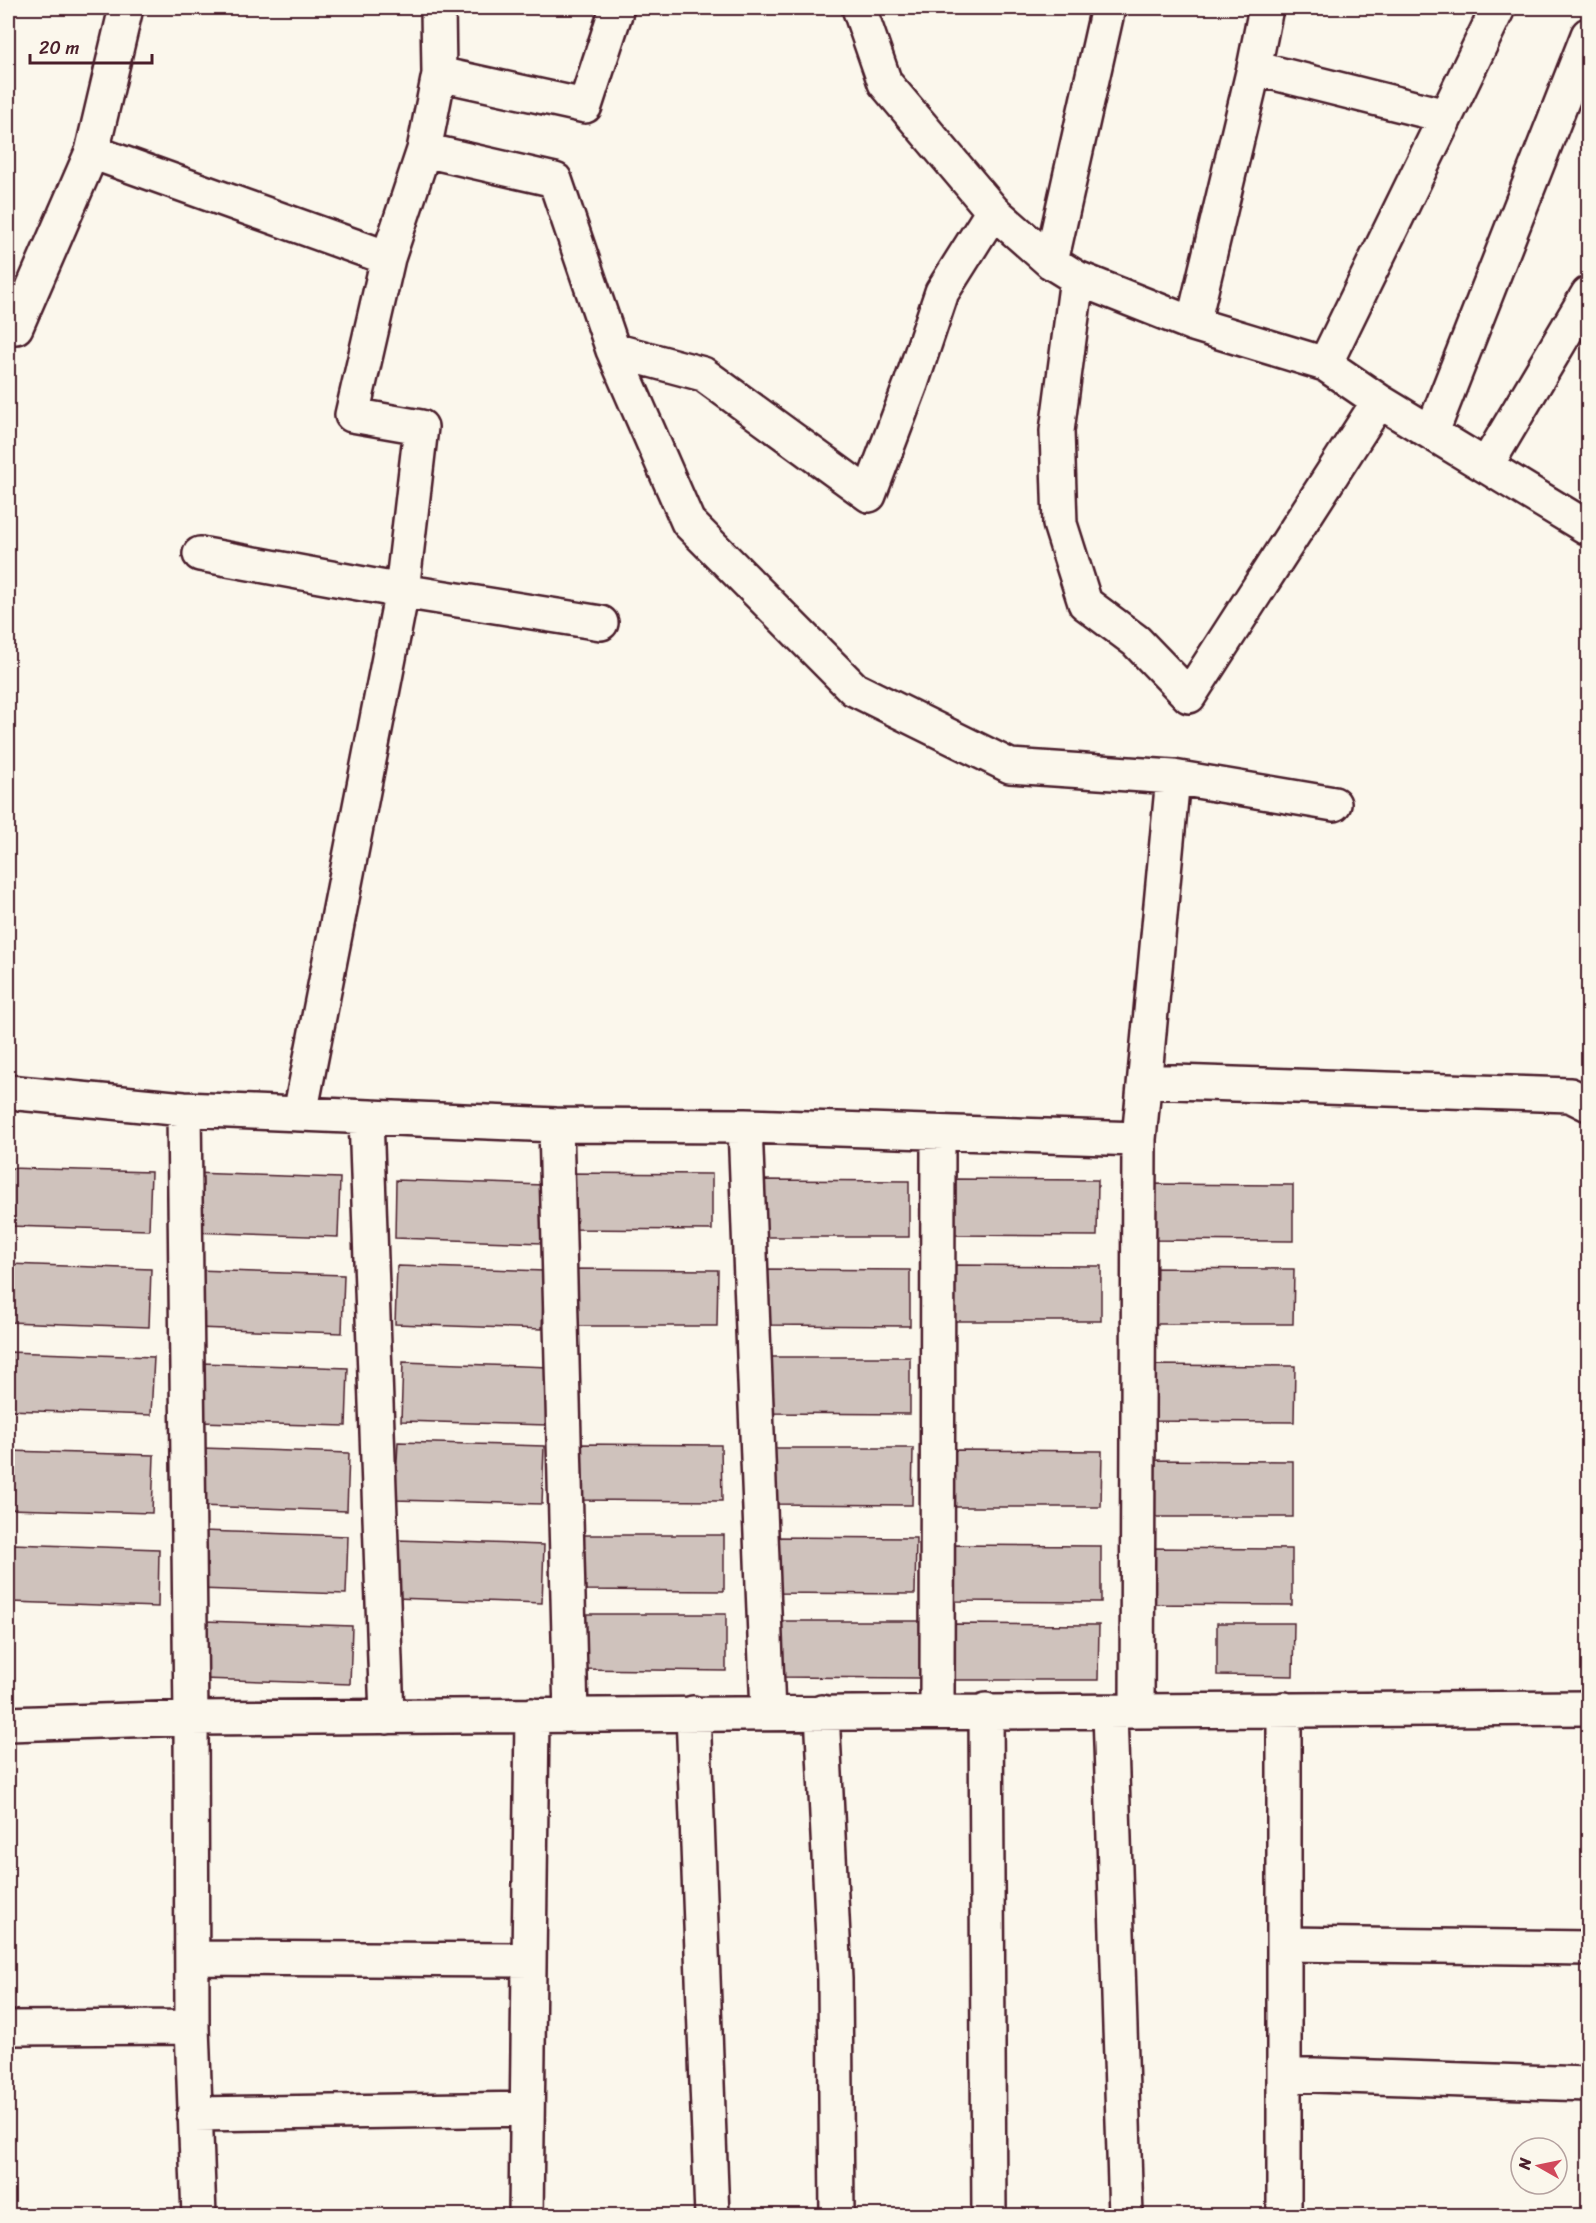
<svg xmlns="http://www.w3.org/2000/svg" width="1596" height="2223" font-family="Sriracha,sans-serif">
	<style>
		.building { fill: #cfc2bc; stroke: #4a1f2b; stroke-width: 1.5 }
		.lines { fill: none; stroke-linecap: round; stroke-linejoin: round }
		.street-casing { stroke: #4a1f2b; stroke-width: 38 }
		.street { stroke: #fbf7ec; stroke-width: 33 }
	</style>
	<rect width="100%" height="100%" fill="#fbf7ec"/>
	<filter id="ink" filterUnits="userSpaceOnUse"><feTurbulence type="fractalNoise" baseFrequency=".0167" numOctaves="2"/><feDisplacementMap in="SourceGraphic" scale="12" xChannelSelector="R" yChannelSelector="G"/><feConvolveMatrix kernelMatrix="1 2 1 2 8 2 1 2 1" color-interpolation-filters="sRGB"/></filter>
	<g filter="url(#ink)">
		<path class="building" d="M8 1168 151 1172 149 1230 8 1226Z
			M193 1173 340 1178 338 1237 191 1232Z
			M564 1173 712 1174V1230L564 1229Z
			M950 1179 1098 1180 1097 1236 950 1235Z
			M396 1180 543 1185 542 1243 395 1238Z
			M761 1180 909 1181V1237H761Z
			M1144 1184 1293 1185V1241L1144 1240Z
			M8 1264 151 1269 149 1327 8 1322Z
			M953 1265 1101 1266V1321H952Z
			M397 1266 544 1271 542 1329 395 1324Z
			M1145 1268 1294 1269 1293 1324H1145Z
			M569 1269 718 1270 717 1326H569Z
			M762 1269 910 1270V1326L762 1325Z
			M197 1270 344 1275 342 1333 196 1328Z
			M8 1352 154 1357 151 1415 8 1410Z
			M761 1357H910V1414L761 1413Z
			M403 1362 550 1367 548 1425 401 1421Z
			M201 1363 348 1368 346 1426 199 1422Z
			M1146 1365 1295 1366 1294 1422 1146 1421Z
			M398 1442 544 1446 542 1504 395 1500Z
			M573 1444 721 1445 722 1501 573 1500Z
			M202 1448 349 1453 347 1511 199 1506Z
			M765 1448H913L912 1505 764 1504Z
			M954 1450 1102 1451 1101 1507H954Z
			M8 1451 154 1455 152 1513 8 1509Z
			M1144 1460 1293 1461V1517H1144Z
			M202 1531 348 1536 346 1594 199 1589Z
			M576 1535H724V1591L576 1590Z
			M768 1537 916 1538 915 1594 768 1593Z
			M397 1540 544 1545 542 1603 395 1598Z
			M12 1544 159 1549 158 1607 11 1602Z
			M952 1545 1101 1546V1602L952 1601Z
			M1144 1548 1292 1549V1605L1144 1604Z
			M578 1614H726V1671L578 1669Z
			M204 1621 352 1626 350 1684 203 1679Z
			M772 1621H920V1678L772 1677Z
			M1217 1623H1294L1293 1676 1217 1675Z
			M951 1624 1099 1625 1098 1680H950Z"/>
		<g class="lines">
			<defs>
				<path id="street" d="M438 8 439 74
					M617 8 585 106 439 74 424 150 555 180 613 350 688 522 854 689 1010 766 1173 777 1334 804
					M859 8 885 83 993 211 1051 262 1077 278 1193 324 1325 364 1379 401 1588 528
					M1254 68 1266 8
					M92 152 388 258
					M1051 262 1108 8
					M1077 278 1057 431 1060 524 1085 603 1136 641 1189 696 1379 401
					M1193 324 1254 68 1446 116 1498 8
					M16 327 92 152 126 8
					M613 350 703 374 869 495 911 384 942 292 993 211
					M1325 364 1446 116
					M1432 432 1588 35
					M1486 466 1588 294
					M200 554 402 591 421 427 352 415 388 258 424 150
					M1173 777 1139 1139 1137 1711 1588 1708
					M1145 1081 1570 1095 1588 1104
					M8 1092 184 1109 556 1125 745 1126 1139 1139
					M184 1109 191 1718 192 2027 199 2216
					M300 1114 402 591 601 623
					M366 1117 387 1717
					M556 1125 571 1715
					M745 1126 768 1713
					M986 1710 989 2216
					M937 1711 938 1134
					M822 1712 835 1979 837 2216
					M1110 1712 1126 2216
					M693 1713 712 2216
					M8 1724 191 1718 1137 1711
					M1284 1944 1588 1948
					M193 1958 529 1960
					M8 2028 192 2027
					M1284 2074 1588 2084
					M194 2114 527 2109
					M526 2216 532 1715
					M1284 2216V1709"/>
			</defs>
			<use href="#street" class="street-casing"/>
			<use href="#street" class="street"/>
		</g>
	</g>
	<rect width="1596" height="2223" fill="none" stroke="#fbf7ec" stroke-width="30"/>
	<rect x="15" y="15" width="1566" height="2193" fill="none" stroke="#4a1f2b" stroke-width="2" filter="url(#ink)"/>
	<g transform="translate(1539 2166) rotate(279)"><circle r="28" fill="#fbf7ec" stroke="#b4a19f" stroke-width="1.5"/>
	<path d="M0-4.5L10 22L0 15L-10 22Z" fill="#d1495b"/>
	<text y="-9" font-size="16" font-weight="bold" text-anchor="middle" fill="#4a1f2b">N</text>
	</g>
	<path d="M30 54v9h122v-9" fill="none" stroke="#4a1f2b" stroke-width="3"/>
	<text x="39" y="54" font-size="18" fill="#4a1f2b" stroke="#fbf7ec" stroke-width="4.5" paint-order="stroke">20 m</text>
</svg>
